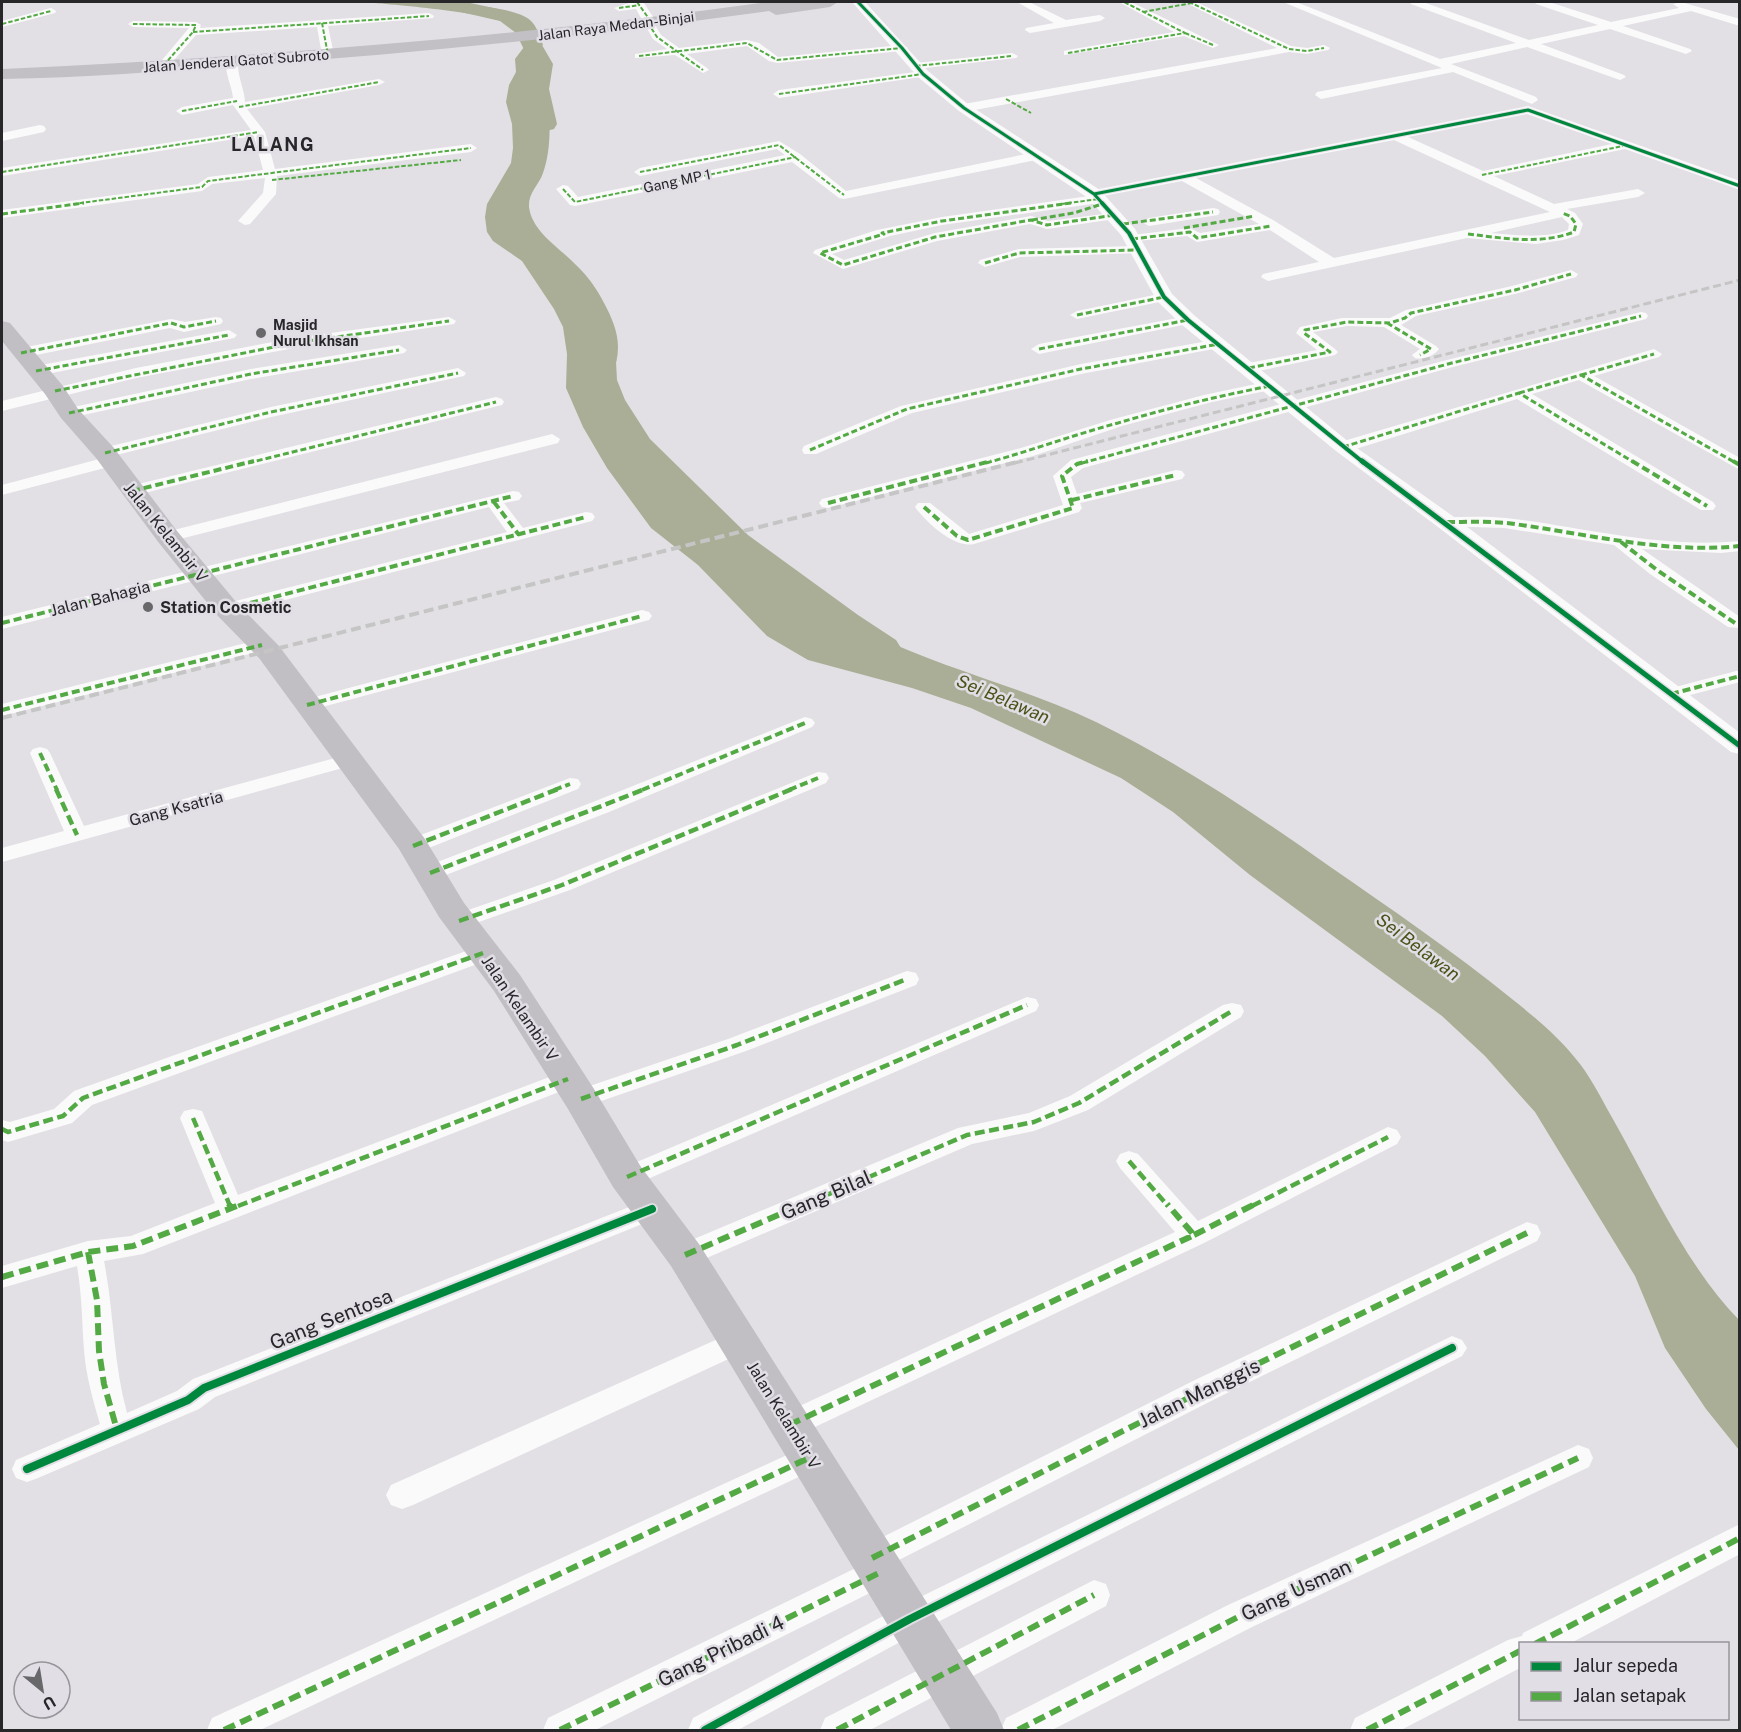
<svg xmlns="http://www.w3.org/2000/svg" width="1741" height="1732" font-family="'Public Sans',sans-serif">
	<style>
		.water { fill: #aaae96 }
		.lines { fill: none; stroke-linecap: round; stroke-linejoin: round }
		.river { fill: #aaae96; fill-rule: evenodd }
		.minor { fill: #fbfafb; fill-rule: evenodd }
		.tertiary { fill: #fbfafb; fill-rule: evenodd }
		.primary { fill: #c1bfc3; fill-rule: evenodd }
		.trunk { fill: #c2c0c5; fill-rule: evenodd }
		.rail-far1 { stroke: #c5c5c5; stroke-width: 3; stroke-dasharray: 8 4; stroke-linecap: butt }
		.rail { stroke: #c5c5c5; stroke-width: 4; stroke-dasharray: 10 5; stroke-linecap: butt }
		.quiet-far4 { stroke: #53aa44; stroke-width: 2; stroke-dasharray: 4.5 2; stroke-linecap: butt }
		.quiet-far3 { stroke: #53aa44; stroke-width: 3; stroke-dasharray: 6 3; stroke-linecap: butt }
		.quiet-far2 { stroke: #53aa44; stroke-width: 4; stroke-dasharray: 8 4; stroke-linecap: butt }
		.quiet-far1 { stroke: #53aa44; stroke-width: 4.5; stroke-dasharray: 10 4.5; stroke-linecap: butt }
		.quiet { stroke: #53aa44; stroke-width: 6; stroke-dasharray: 12 6; stroke-linecap: butt }
		.cycleway-far3-casing { stroke: #e1dee6; stroke-width: 5 }
		.cycleway-far2-casing { stroke: #e1dee6; stroke-width: 6 }
		.cycleway-far1-casing { stroke: #e1dee6; stroke-width: 8 }
		.cycleway-casing { stroke: #e1dee6; stroke-width: 12 }
		.cycleway-far3 { stroke: #00873e; stroke-width: 3 }
		.cycleway-far2 { stroke: #00873e; stroke-width: 4 }
		.cycleway-far1 { stroke: #00873e; stroke-width: 5 }
		.cycleway { stroke: #00873e; stroke-width: 8 }
		.poi-dot { fill: #68676a; stroke: #e1dee6; stroke-width: 2 }
		.labels { text-anchor: middle; stroke-width: 5; stroke-linejoin: round; paint-order: stroke }
		.far-street-label { font-size: 14px; fill: #272629; stroke: #e1dee6 }
		.far-poi-label { font-size: 14px; font-weight: bold; fill: #272629; stroke: #e1dee6; text-anchor: start }
		.street-label { font-size: 16px; fill: #272629; stroke: #e1dee6 }
		.poi-label { font-size: 16px; font-weight: bold; fill: #272629; stroke: #e1dee6; text-anchor: start }
		.far-district-label { font-size: 18px; font-weight: bold; letter-spacing: 1.5px; fill: #272629; stroke: #e1dee6 }
		.water-label { font-size: 18px; font-style: italic; fill: #4b5218; stroke: #e1dee6 }
		.near-street-label { font-size: 20px; fill: #272629; stroke: #e1dee6 }
	</style>
	<rect width="100%" height="100%" fill="#e2e0e4"/>
	<path class="water" d="M365 2C398 2 506 0 530 20 537 26 540 37 543 45L533 53C550 83 555 140 543 173 539 185 528 193 529 207 532 232 560 248 576 265 587 275 597 289 604 303 611 316 618 331 618 347 618 377 598 388 617 419 629 438 645 454 660 470 720 536 794 598 876 636 947 670 1025 688 1096 722 1178 762 1254 813 1329 866 1391 909 1453 951 1512 999 1536 1018 1561 1039 1580 1064 1593 1081 1603 1102 1614 1121 1652 1188 1685 1264 1739 1320V1450L1706 1409 1665 1348 1635 1276 1535 1112 1485 1056 1442 1016 1250 875 1173 812 1121 778 971 708 912 688 808 660 767 636 698 565 651 528 607 468 583 427 566 388 567 354 563 327 554 309 522 261 493 241 487 232 485 217 487 204 511 163 513 148 512 124 506 102 509 85 516 72 515 59 524 47C521 41 519 31 514 27 496 12 393 5 365 2Z"/>
	<g class="lines">
		<path class="river" d="M432 2H466L507 11 514 13 531 26 553 64 549 89 557 124 554 129 546 131 538 129 535 124 527 89 531 64 516 33 500 21 435 6Z
			M601 335 611 338 615 344 617 380 625 400 650 439 748 535 858 615 896 640 901 648 896 656 883 659 870 656 832 631 724 549 627 452 595 400 587 380V344L591 338Z"/>
		<path class="minor" d="M632 2 644 3 657 23 655 25 661 35 679 48 747 40 759 43 778 57 902 45 908 48 902 51 777 63 769 61 747 46 687 54 707 68 709 70 703 73 675 55 635 58V54L667 49 653 39 636 9 619 11 614 8Z
			M1017 2H1029L1066 20 1100 15 1105 18 1100 21 1030 33 1025 30 1026 28 1054 23Z
			M1119 2H1131L1219 45 1213 48 1184 36 1064 55V51L1068 50 1174 32Z
			M1184 2H1196L1291 46 1307 48 1324 45 1330 48 1328 50 1307 54 1289 52 964 112 958 108 964 104 1277 48Z
			M1283 2H1296L1440 59 1516 43 1411 4 1410 2H1423L1529 40 1598 25 1536 4 1535 2H1549L1611 22 1679 8 1673 4 1681 2 1740 19V26L1691 11 1623 26 1690 49 1692 51 1686 54 1610 29 1541 44 1624 75 1626 77 1620 80 1527 47 1451 64 1536 97 1538 100 1532 104 1453 72 1321 99 1315 95 1317 92 1442 68Z
			M51 8 56 11 55 13 2 27V21Z
			M429 13 434 16 433 18 328 26 334 55 328 58 322 55 317 27 196 35 167 68 163 69 157 66 189 28 133 27 128 24 133 21 196 22 201 25 200 28Z
			M1012 53 1018 56 1016 58 916 69 910 66 916 63Z
			M232 64 238 67C239 80 244 89 245 102L379 79 385 82 379 85 247 109 265 132 275 169 471 144 477 148 471 152 277 176 276 194 250 224 245 225 238 221 263 193 265 178 212 184 202 191 2 218V210L198 184 208 177 263 170 254 136 2 176V168L251 130 233 105 182 115 176 111 182 107 233 98C232 87 227 79 226 67Z
			M923 71 927 72V76L779 98 773 94 779 90Z
			M1528 106 1740 181V190L1625 149 1494 176 1554 204 1638 189 1645 193 1638 197 1567 209 1575 213 1583 224 1579 235 1563 240 1536 244 1467 238 1268 281 1261 277 1263 274 1319 262 1270 230 1197 242 1187 236 1127 242 1125 239 1127 236 1132 235 1190 228 1200 233 1259 224 1182 181 1103 196 1106 199 1099 203 942 225 890 236 832 254 844 260 935 233 1031 216 1048 221 1120 212 1122 215 1115 219 1047 229 1030 224 937 241 843 269 813 253 815 250 877 230 942 217 1089 196V191L1094 190ZM1527 114 1612 144 1483 171 1408 137ZM1394 140 1550 212 1334 258 1273 220 1196 178ZM1562 217 1569 224 1568 230C1543 239 1517 235 1491 233Z
			M40 125 44 126 46 129 44 132 2 141V133Z
			M779 141 800 154 846 191 1036 152 1042 156 1036 160 844 199 839 198 792 162 575 206 570 205 556 189 563 185 568 186 578 197 785 155 777 149 640 176 634 172 640 168Z
			M1213 208 1218 209 1220 212 1218 215 1149 226 1142 222 1149 218Z
			M1137 246 1144 250 1142 253 1020 257 985 267 978 263 980 260 1019 249Z
			M1571 270 1578 274 1576 277 1515 294 1416 316 1401 325 1436 346 1439 349C1434 356 1423 360 1415 358L1412 355 1420 349 1384 327 1347 326 1313 332 1335 349 1338 352 1335 355 1249 373 1241 368 1249 363 1317 350 1296 333 1300 327 1342 318H1390L1406 310 1512 286Z
			M1164 293 1171 297 1169 300 1077 319 1070 315 1077 311Z
			M1641 312 1646 313 1648 316 1646 319 1453 367 1083 468 1071 477 1077 494 1176 470 1182 471 1185 475 1182 479 1080 503 1082 508 1079 512 974 544C955 549 926 522 915 507L918 503H930L969 534 1063 505 1053 476 1071 460 1443 361Z
			M1188 316 1193 317 1195 320 1193 323 1039 354 1031 349 1039 344Z
			M216 317 221 318 223 321 221 324 184 332 170 328 21 358 13 353 21 348 171 319 185 322Z
			M449 317 456 321 454 324 294 348 136 378 2 411V401L136 368 294 338Z
			M229 330 237 335 234 338 36 376 28 371 36 366Z
			M1219 339 1224 341 1227 344 1224 347 1081 374 912 413 816 454H804L802 450 804 446 901 406 1081 364Z
			M399 345 407 350 404 353 251 379 69 418 61 413 69 408 251 369Z
			M1654 349 1662 354 1659 357 1594 376 1740 458V470L1579 380 1532 394 1713 502 1716 506 1713 510H1701L1517 399 1349 451H1337L1335 447 1337 443Z
			M458 368 466 373 464 376 271 417 112 456 118 461 116 465 2 495V485L103 458 97 453 99 449 271 407Z
			M1270 381 1276 383 1278 386 1276 389 1212 402 1122 426 1033 456 828 508 822 507 819 503 822 499 1021 448 1110 420 1204 395Z
			M496 397 502 399 504 402 502 405 132 496 126 495 123 491 126 487Z
			M552 434 560 439 558 443 168 542 162 541 159 537 162 533Z
			M513 491 519 492 522 496 519 500 504 503 523 528 586 512 592 513 595 517 592 521 227 615 220 613 218 609 220 605 507 532 489 507 2 629V617Z
			M1446 517C1466 517 1486 516 1506 518 1583 527 1661 549 1740 541V551L1721 553 1642 549 1740 617V628L1728 627 1650 574 1614 545 1504 528 1440 526 1437 522 1440 518Z
			M642 610 649 612 652 616 649 620 307 711 300 709 297 705 300 701Z
			M262 639 269 641 272 645 269 649 2 716V704Z
			M1740 670V682L1671 700 1664 698 1661 694 1664 690Z
			M805 717 812 719 815 723 812 727 609 812 438 878 430 880 422 878 419 873 422 868 593 802Z
			M40 747 47 749 50 753 84 826 350 754 357 756 361 760 357 764 2 862V848L64 831 30 753 33 749Z
			M818 772 826 773 829 778 826 783 570 890 459 929 451 926 447 921 451 916 554 880Z
			M570 778 578 779 581 784 578 789 421 851 413 853 405 851 402 846 405 841Z
			M483 945 491 947 495 953 491 959 92 1105 72 1123 8 1142 2 1140V1120L10 1122 54 1109 74 1091Z
			M907 971 916 973 919 979 916 985 746 1051 581 1108 572 1106 568 1099 572 1092 728 1039Z
			M1027 997 1036 999 1039 1005 1036 1011 636 1184 627 1187 618 1184 614 1177 618 1170Z
			M1232 1003 1241 1005 1244 1011 1241 1017 1088 1110 1034 1131 972 1144 695 1263 685 1266 675 1263 671 1255 675 1247 958 1128 1029 1113 1070 1096 1223 1005Z
			M568 1070 577 1073 581 1079 577 1085 143 1254 104 1261C114 1312 113 1362 127 1413L177 1391 193 1379 642 1202 652 1199 662 1202 666 1209 662 1216 215 1397 199 1409 38 1478 27 1482 16 1478 12 1469 16 1460 100 1424C93 1400 86 1376 84 1350 82 1322 82 1295 77 1266L2 1288V1266L88 1241 131 1236 215 1203 180 1118 184 1111 193 1109 202 1111 238 1195Z
			M1388 1127 1397 1130 1401 1137 1397 1144 1204 1243 800 1434 789 1438 778 1434 774 1425 778 1416 1175 1232 1120 1168 1116 1161 1120 1154 1129 1151 1138 1154 1198 1221Z
			M1527 1222 1537 1225 1541 1233 1537 1241 1217 1398 893 1563 897 1572 892 1582 595 1730H543L548 1718 860 1566 856 1558 861 1548 1195 1380Z
			M738 1330 748 1334 753 1342 748 1350 413 1505 402 1509 391 1505 386 1495 391 1485Z
			M1452 1336 1462 1340 1467 1348 1462 1356 922 1630 738 1730H688L693 1718 898 1608Z
			M811 1444 822 1448 826 1457 822 1466 260 1730H207L212 1718Z
			M1578 1445 1589 1449 1593 1458 1589 1467 1252 1627 1052 1730H1001L1006 1718 1228 1605Z
			M1740 1524V1554L1569 1644H1520V1668L1401 1730H1350L1355 1718 1508 1640 1522 1636 1523 1633Z
			M1094 1580 1106 1584 1110 1595 1106 1606 870 1730H820L825 1718Z"/>
		<path class="tertiary" d="M852 2H865L928 71 969 105 1100 190 1135 229 1172 294 1195 316 1350 443 1454 517 1740 733V754L1731 752 1438 527 1336 451 1181 324 1157 301 1121 235 1088 198 959 111 918 77Z"/>
		<path class="primary" d="M2 321 10 323 63 386 78 409 114 448 177 531 237 603 279 646 425 839 464 903 520 975 594 1089 641 1167 699 1244 997 1713 1004 1730H951L671 1266 613 1187 568 1109 494 991 439 917 399 849 259 658 217 615 159 543 96 458 61 418 45 394 2 341Z"/>
		<path class="trunk" d="M767 2H838L830 7 776 15 769 11C595 35 421 53 246 65 165 71 83 78 2 79V69C258 57 513 37 767 2Z"/>
		<path class="rail-far1" d="M1015 463 1740 280"/>
		<path class="rail" d="M2 718 1021 461"/>
		<path class="quiet-far4" d="M637 2 652 23
			M1189 2 1289 49 1307 51 1324 48
			M619 8 640 5
			M1143 12 1192 3
			M322 23 328 55
			M648 23 657 37 703 70
			M2 24 51 11
			M133 24 196 25 193 32 163 66
			M193 32 429 16
			M1185 33 1213 45
			M1068 53 1185 33 1124 2
			M639 56 747 43 777 60 902 48
			M916 66 1012 56
			M779 94 923 74
			M1006 99 1031 113
			M239 107 379 82
			M182 111 237 101
			M2 172 259 132
			M640 172 779 145 844 195
			M1482 175 1623 146
			M272 180 461 160
			M563 189 575 202 796 157
			M73 204 202 187 208 181 471 148
			M1061 204 1099 199"/>
		<path class="quiet-far3" d="M1071 203 942 221 882 233 884 234 820 253 843 265 935 237 1031 220 1047 225 1115 215
			M2 214 84 203
			M1032 220 1074 213 1099 205
			M1123 224 1213 212
			M1184 228 1255 216
			M1468 234C1503 238 1540 245 1574 232L1576 224 1570 216 1562 213
			M1132 239 1190 232 1197 238 1271 226
			M985 263 1019 253 1137 250
			M1077 315 1164 297
			M1387 323 1431 349 1420 355
			M1039 349 1188 320
			M21 353 171 323 184 327 216 321
			M1249 368 1330 352 1304 333 1305 330 1347 322 1390 323 1405 318 1411 313 1515 290 1571 274
			M36 371 229 335
			M1581 375 1654 354
			M55 391 294 343 449 321
			M1519 393 1581 375 1736 463
			M69 413 251 374 399 350
			M1343 447 1519 393 1635 463
			M810 450 907 409 1081 369 1219 344
			M105 453 271 412 458 373
			M248 463 496 402
			M986 463C1030 451 1073 435 1118 423 1168 408 1219 396 1270 386
			M1082 463 1448 364 1641 316"/>
		<path class="quiet-far2" d="M1632 461 1707 506
			M1733 461 1740 465
			M132 491 254 461
			M1072 500 1176 475
			M494 502 519 535
			M828 503 991 461
			M924 507 957 536 968 540 1073 508 1062 476 1077 464 1088 461
			M1447 522C1467 522 1487 521 1507 523 1584 533 1662 554 1740 546
			M1621 542 1657 570 1735 623
			M227 609 586 517
			M2 623 513 496
			M1671 694 1740 676
			M307 705 642 616
			M2 710 262 645
			M40 753 57 790
			M554 790 570 784
			M642 790 805 723
			M789 790 818 778"/>
		<path class="quiet-far1" d="M56 789 77 835
			M413 846 558 789
			M430 873 645 789
			M459 921 562 885 792 789
			M581 1099 737 1045 907 979
			M193 1118 230 1206
			M2 1129 8 1132 63 1116 83 1098 483 953
			M1129 1161 1168 1206
			M627 1177 1027 1005
			M238 1206 568 1079
			M801 1206 967 1135 1034 1122 1079 1103 1232 1011
			M1252 1206 1388 1137"/>
		<path class="quiet" d="M229 1204 231 1209
			M1194 1235 1255 1204
			M88 1252 97 1300 99 1351 104 1384 117 1430
			M685 1255 804 1204
			M2 1277 88 1252 133 1246 242 1204
			M789 1425 1194 1235 1167 1204
			M872 1558 1206 1389 1527 1233
			M1535 1644 1740 1538
			M224 1730 811 1457
			M560 1730 881 1572
			M837 1730 1094 1595
			M1018 1730 1240 1616 1578 1458
			M1367 1730 1520 1651"/>
		<defs>
			<path id="cycleway-far3" d="M858 2 902 48 923 74 964 108 1094 194 1103 204
				M1094 194 1528 110 1740 186"/>
			<path id="cycleway-far2" d="M1102 203 1129 233 1164 297 1188 320 1364 463"/>
			<path id="cycleway-far1" d="M1362 461 1740 746"/>
			<path id="cycleway" d="M27 1469 188 1400 204 1388 652 1209
				M705 1730 910 1619 1452 1348"/>
		</defs>
		<use href="#cycleway-far3" class="cycleway-far3-casing"/>
		<use href="#cycleway-far2" class="cycleway-far2-casing"/>
		<use href="#cycleway-far1" class="cycleway-far1-casing"/>
		<use href="#cycleway" class="cycleway-casing"/>
		<use href="#cycleway-far3" class="cycleway-far3"/>
		<use href="#cycleway-far2" class="cycleway-far2"/>
		<use href="#cycleway-far1" class="cycleway-far1"/>
		<use href="#cycleway" class="cycleway"/>
	</g>
	<g class="poi-dot">
		<circle cx="261" cy="333" r="6"/>
		<circle cx="148" cy="607" r="6"/>
	</g>
	<g class="labels">
		<g class="far-street-label">
			<text transform="translate(616 26) rotate(-7)" y="5">Jalan Raya Medan-Binjai</text>
			<text transform="translate(236 61) rotate(-4)" y="5">Jalan Jenderal Gatot Subroto</text>
			<text transform="translate(677 181) rotate(-12)" y="5">Gang MP 1</text>
		</g>
		<g class="far-poi-label">
			<text x="273" y="330">Masjid<tspan x="273" dy="16">Nurul Ikhsan</tspan></text>
		</g>
		<g class="street-label">
			<text transform="translate(166 532) rotate(51)" y="6">Jalan Kelambir V</text>
			<text transform="translate(100 598) rotate(-14)" y="6">Jalan Bahagia</text>
			<text transform="translate(176 808) rotate(-15)" y="6">Gang Ksatria</text>
			<text transform="translate(520 1008) rotate(56)" y="6">Jalan Kelambir V</text>
			<text transform="translate(784 1415) rotate(58)" y="6">Jalan Kelambir V</text>
		</g>
		<g class="poi-label">
			<text x="160" y="613">Station Cosmetic</text>
		</g>
		<g class="far-district-label">
			<text x="273" y="151">LALANG</text>
		</g>
		<g class="water-label">
			<text transform="translate(1003 699) rotate(23)" y="6">Sei Belawan</text>
			<text transform="translate(1418 947) rotate(37)" y="6">Sei Belawan</text>
		</g>
		<g class="near-street-label">
			<text transform="translate(826 1195) rotate(-23)" y="7">Gang Bilal</text>
			<text transform="translate(331 1319) rotate(-22)" y="7">Gang Sentosa</text>
			<text transform="translate(1199 1393) rotate(-26)" y="7">Jalan Manggis</text>
			<text transform="translate(1296 1590) rotate(-25)" y="7">Gang Usman</text>
			<text transform="translate(721 1651) rotate(-26)" y="7">Gang Pribadi 4</text>
		</g>
	</g>
	<rect width="1741" height="1732" fill="none" stroke="#272629" stroke-width="6"/>
	<rect x="1519" y="1642" width="210" height="78" fill="#e1dee6" stroke="#97949a" stroke-width="1.5"/>
	<rect x="1531" y="1662" width="30" height="9" fill="#00873e" stroke="#97949a" stroke-width="1.5"/>
	<text x="1573" y="1672" font-size="18" fill="#272629">Jalur sepeda</text>
	<rect x="1531" y="1692" width="30" height="9" fill="#53aa44" stroke="#97949a" stroke-width="1.5"/>
	<text x="1573" y="1702" font-size="18" fill="#272629">Jalan setapak</text>
	<g transform="translate(42 1690) rotate(150)"><circle r="28" fill="#e1dee6" stroke="#97949a" stroke-width="1.5"/>
	<path d="M0-4.5L10 22L0 15L-10 22Z" fill="#68676a"/>
	<text y="-9" font-size="16" font-weight="bold" text-anchor="middle" fill="#272629">U</text>
	</g>
</svg>
